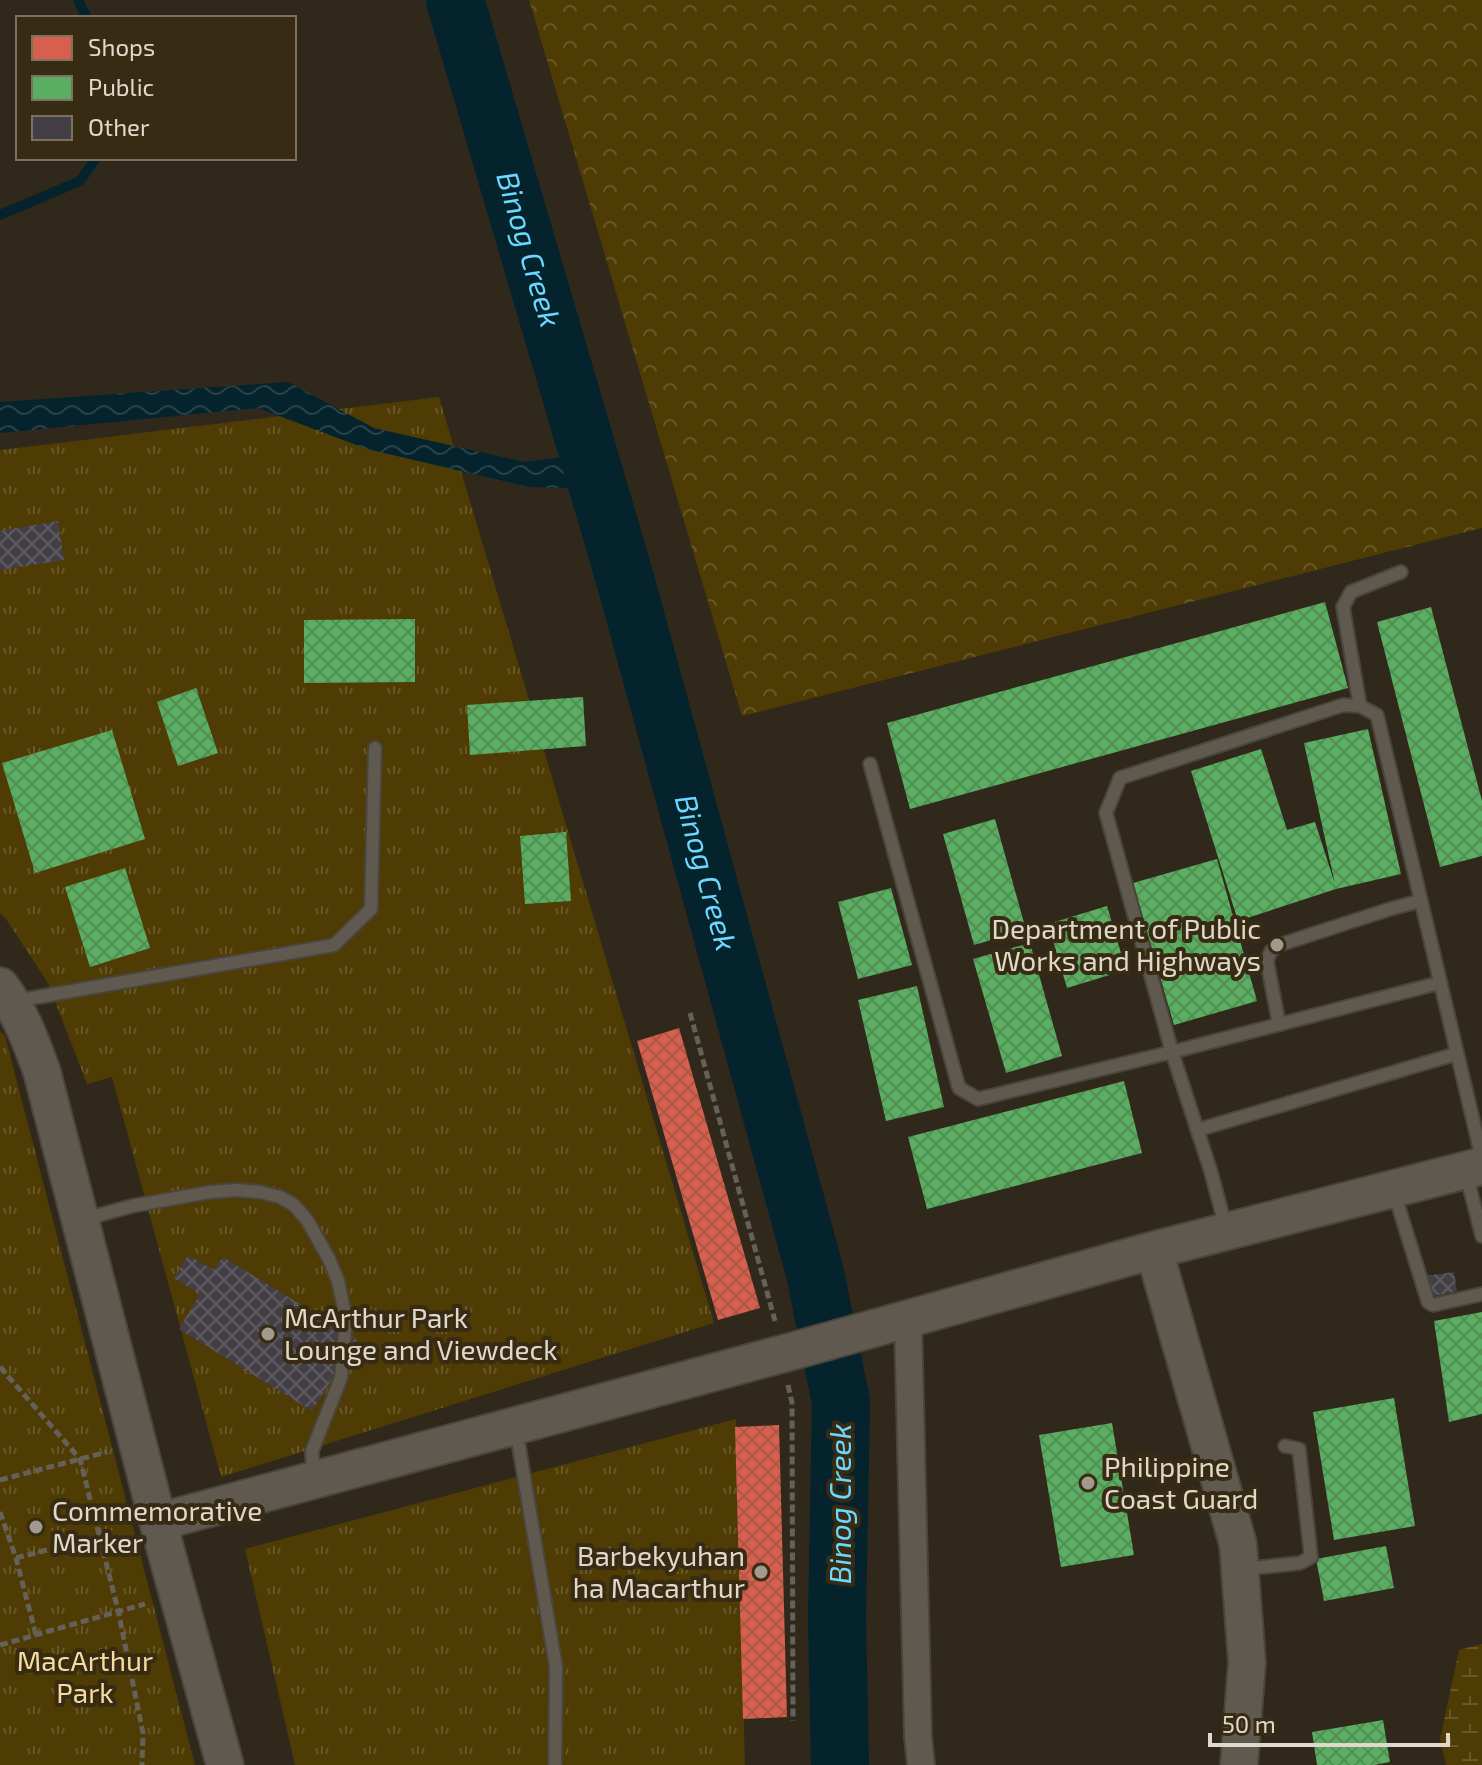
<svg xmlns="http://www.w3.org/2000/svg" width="1482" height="1765" font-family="'Exo 2',sans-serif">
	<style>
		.forest { fill: url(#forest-crowns) }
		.wetland { fill: url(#wetland-marsh) }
		.park { fill: url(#park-tufts) }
		.water { fill: url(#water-waves) }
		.shops { fill: url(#shops-cross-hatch) }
		.public { fill: url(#public-cross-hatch) }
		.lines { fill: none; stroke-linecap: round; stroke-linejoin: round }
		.stream { stroke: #04232c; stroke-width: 10 }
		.river { stroke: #04232c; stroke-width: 58 }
		.building { fill: url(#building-cross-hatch) }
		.lane-casing { stroke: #4a453b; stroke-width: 16 }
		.street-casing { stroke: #4a453b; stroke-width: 30 }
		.secondary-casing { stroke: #4a453b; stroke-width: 40 }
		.path { stroke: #656158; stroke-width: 5; stroke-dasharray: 8 4; stroke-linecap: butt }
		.lane { stroke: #5f5950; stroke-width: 12 }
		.street { stroke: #5f5950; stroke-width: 26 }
		.secondary { stroke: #5f5950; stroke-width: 36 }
		.poi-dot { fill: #a29b8d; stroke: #372c13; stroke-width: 3 }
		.labels { text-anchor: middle; stroke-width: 8; stroke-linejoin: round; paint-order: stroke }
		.poi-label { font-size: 28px; fill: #e0d9cb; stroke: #372c13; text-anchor: start }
		.park-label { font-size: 28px; fill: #f8dc9e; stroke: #372c13 }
		.water-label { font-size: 30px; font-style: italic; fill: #6bd8ff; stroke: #372c13 }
	</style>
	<defs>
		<pattern id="forest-crowns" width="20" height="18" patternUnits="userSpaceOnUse" patternTransform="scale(2)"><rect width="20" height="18" fill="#4f3b04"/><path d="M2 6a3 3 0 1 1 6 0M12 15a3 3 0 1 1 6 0" fill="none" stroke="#685727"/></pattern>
		<pattern id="wetland-marsh" width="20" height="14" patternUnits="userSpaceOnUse" patternTransform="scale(2)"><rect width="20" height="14" fill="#4f3b04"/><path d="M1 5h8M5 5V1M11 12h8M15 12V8" fill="none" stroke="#685727"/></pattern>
		<pattern id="park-tufts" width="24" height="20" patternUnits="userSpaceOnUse" patternTransform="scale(2)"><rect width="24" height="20" fill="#4f3b04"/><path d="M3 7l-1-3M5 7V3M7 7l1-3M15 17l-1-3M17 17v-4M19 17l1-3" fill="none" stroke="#685727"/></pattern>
		<pattern id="water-waves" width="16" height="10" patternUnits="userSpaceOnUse" patternTransform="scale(2)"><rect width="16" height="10" fill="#04232c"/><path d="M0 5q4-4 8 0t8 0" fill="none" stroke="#284249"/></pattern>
		<pattern id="shops-cross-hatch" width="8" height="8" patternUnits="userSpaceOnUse" patternTransform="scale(2)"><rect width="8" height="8" fill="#d6604d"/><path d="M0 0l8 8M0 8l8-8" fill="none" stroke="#aa5748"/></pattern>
		<pattern id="public-cross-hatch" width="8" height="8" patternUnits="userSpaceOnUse" patternTransform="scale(2)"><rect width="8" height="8" fill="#5aae61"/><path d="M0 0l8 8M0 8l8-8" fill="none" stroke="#538d56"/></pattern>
		<pattern id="building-cross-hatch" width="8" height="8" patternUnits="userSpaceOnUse" patternTransform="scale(2)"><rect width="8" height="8" fill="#433f46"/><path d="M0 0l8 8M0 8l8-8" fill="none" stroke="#5e5a5f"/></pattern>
	</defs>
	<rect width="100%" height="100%" fill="#2f281b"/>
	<path class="forest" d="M529 0H1482V528L742 716Z"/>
	<path class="wetland" d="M1482 1644V1765H1446L1440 1739 1459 1650Z"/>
	<path class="park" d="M439 397 714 1323 221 1477 112 1077 87 1084 48 983 6 919 0 913V450Z
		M0 1031 5 1036 195 1765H0Z
		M736 1419 745 1765H295L245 1549Z"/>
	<path class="water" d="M288 382 374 428 524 462 563 457 571 488 529 487 367 449 258 408 0 433V402Z"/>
	<path class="shops" d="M679 1028 760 1308 718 1320 637 1041Z
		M779 1425 787 1717 743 1719 735 1427Z"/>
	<path class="public" d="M1325 602 1348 688 910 809 887 723Z
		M1431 607 1482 801V856L1440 867 1377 622Z
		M415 619V682L304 683V620Z
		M196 688 218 753 178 766 157 702Z
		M583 697 586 746 470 755 467 705Z
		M1368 729 1401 874 1336 889 1238 921 1191 771 1261 749 1287 830 1315 822 1335 884 1304 743Z
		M112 730 145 839 35 873 2 763Z
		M995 819 1026 930 974 945 943 834Z
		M566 832 571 901 525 904 520 836Z
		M1217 859 1257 1001 1174 1025 1133 883Z
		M125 868 150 948 90 967 65 887Z
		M891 888 912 965 858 979 838 902Z
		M1107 906 1126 970 1067 988 1048 924Z
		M1030 943 1062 1056 1006 1073 973 959Z
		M917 986 944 1107 886 1121 858 1000Z
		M1124 1081 1142 1153 927 1209 908 1137Z
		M1482 1312V1414L1449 1422 1434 1321Z
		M1394 1398 1415 1526 1334 1540 1313 1412Z
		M1112 1423 1134 1555 1061 1567 1039 1435Z
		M1386 1546 1394 1588 1324 1601 1316 1559Z
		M1383 1720 1390 1762 1374 1765H1317L1312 1732Z"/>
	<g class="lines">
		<path class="stream" d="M78 0 87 18
			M0 215 80 181 96 158"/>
		<path class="river" id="s1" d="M455 0 623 572 815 1273 841 1402 837 1619 840 1765"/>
	</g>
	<path class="building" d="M58 521 64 560 0 570V531Z
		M188 1255 214 1270 223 1257 357 1339 312 1411 179 1329 200 1294 174 1278Z
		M1454 1272 1457 1291 1430 1297 1424 1276Z"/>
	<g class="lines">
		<defs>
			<path id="lane" d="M1360 706 1343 607 1351 592 1401 572
				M870 764 959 1088 978 1099 1172 1052 1439 983
				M15 1001 334 945 371 909 375 748
				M1279 1024 1267 961 1271 951 1279 945 1390 909 1420 901
				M1197 1130 1456 1054
				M1466 1173 1482 1236
				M1394 1192 1428 1302 1433 1305 1482 1294
				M81 1220 132 1206 210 1192 237 1190 260 1192 280 1197 294 1205 307 1220 329 1259 338 1281 346 1318 341 1378 312 1451 313 1477
				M1226 1228 1211 1172 1172 1052 1106 813 1120 778 1343 705 1360 706 1377 715 1482 1158
				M516 1429 556 1667 555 1765
				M1243 1569 1300 1563 1311 1557 1299 1449 1285 1446"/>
			<path id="street" d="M908 1320 918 1736 921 1765"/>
			<path id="secondary" d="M0 986C20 1012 31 1041 42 1072L158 1522 225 1765
				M1154 1250 1238 1544 1247 1662 1239 1765
				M158 1522 793 1351 1154 1250 1482 1166"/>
		</defs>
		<use href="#lane" class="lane-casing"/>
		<use href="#street" class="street-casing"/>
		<use href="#secondary" class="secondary-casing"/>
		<path class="path" d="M690 1013 775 1321
			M0 1367 80 1459 118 1610 143 1733 142 1765
			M788 1385 792 1403 793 1721
			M0 1480 107 1452
			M0 1512 16 1558 36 1635
			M16 1558 101 1536
			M0 1645 145 1604"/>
		<use href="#lane" class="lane"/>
		<use href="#street" class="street"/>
		<use href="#secondary" class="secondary"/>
	</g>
	<g class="poi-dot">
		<circle cx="1277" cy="945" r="8"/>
		<circle cx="268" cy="1334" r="8"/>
		<circle cx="1088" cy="1483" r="8"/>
		<circle cx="36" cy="1527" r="8"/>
		<circle cx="761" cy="1572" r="8"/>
	</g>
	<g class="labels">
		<g class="poi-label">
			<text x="1261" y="939" text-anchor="end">Department of Public<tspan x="1261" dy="32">Works and Highways</tspan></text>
			<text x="284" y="1328">McArthur Park<tspan x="284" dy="32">Lounge and Viewdeck</tspan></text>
			<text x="1104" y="1477">Philippine<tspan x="1104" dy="32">Coast Guard</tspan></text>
			<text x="52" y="1521">Commemorative<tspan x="52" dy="32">Marker</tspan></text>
			<text x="745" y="1566" text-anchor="end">Barbekyuhan<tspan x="745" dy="32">ha Macarthur</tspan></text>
		</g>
		<g class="park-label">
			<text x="85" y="1671">MacArthur<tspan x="85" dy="32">Park</tspan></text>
		</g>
		<g class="water-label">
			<text dy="10" stroke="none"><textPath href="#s1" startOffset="260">Binog Creek</textPath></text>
			<text dy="10" stroke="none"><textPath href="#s1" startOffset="908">Binog Creek</textPath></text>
			<text transform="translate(841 1504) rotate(-90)" y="10">Binog Creek</text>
		</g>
	</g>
	<rect x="16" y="16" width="280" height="144" fill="#372c13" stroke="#7b715d" stroke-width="2"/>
	<rect x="32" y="36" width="40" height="24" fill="#d6604d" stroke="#7b715d" stroke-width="2"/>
	<text x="88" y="56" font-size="24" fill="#e0d9cb">Shops</text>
	<rect x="32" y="76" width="40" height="24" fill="#5aae61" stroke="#7b715d" stroke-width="2"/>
	<text x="88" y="96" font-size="24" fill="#e0d9cb">Public</text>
	<rect x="32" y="116" width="40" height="24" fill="#433f46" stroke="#7b715d" stroke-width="2"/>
	<text x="88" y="136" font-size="24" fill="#e0d9cb">Other</text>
	<path d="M1210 1733v12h238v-12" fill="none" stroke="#e0d9cb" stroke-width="4"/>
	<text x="1222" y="1733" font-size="24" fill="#e0d9cb" stroke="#372c13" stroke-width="6" paint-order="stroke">50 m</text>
</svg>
